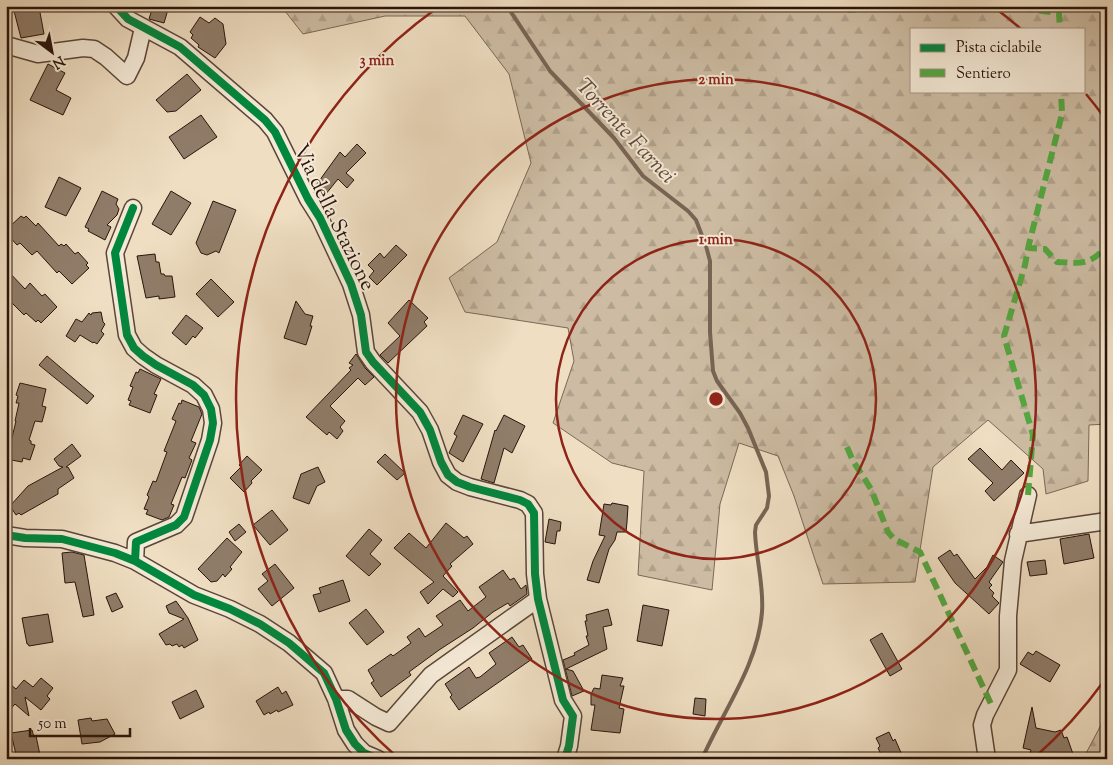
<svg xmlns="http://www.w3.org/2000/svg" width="1113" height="765" font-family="'Sorts Mill Goudy',serif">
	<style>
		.forest { fill: url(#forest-firs); stroke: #7b6857; fill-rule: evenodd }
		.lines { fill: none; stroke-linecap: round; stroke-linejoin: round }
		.stream { stroke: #786454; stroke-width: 4 }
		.building { fill: #907d6a; stroke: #29140b }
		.minor-casing { stroke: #5a4639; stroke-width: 19 }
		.minor { stroke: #f5ead7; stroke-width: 16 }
		.quiet { stroke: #53a841; stroke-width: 6; stroke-dasharray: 12 6; stroke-linecap: butt }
		.cycleway-casing { stroke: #f5ead7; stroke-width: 11 }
		.cycleway { stroke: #00873e; stroke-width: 8 }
		.ring { fill: none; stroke: #8f2418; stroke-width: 2.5 }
		.labels { text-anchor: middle; stroke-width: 4; stroke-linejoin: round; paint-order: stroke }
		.street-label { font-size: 21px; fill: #29140b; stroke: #f5ead7 }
		.water-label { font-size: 22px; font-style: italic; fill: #5d493b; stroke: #f5ead7 }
		.centre { fill: #8f2418; stroke: #f5ead7; stroke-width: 2.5 }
		.ring-label { font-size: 15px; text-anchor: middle; font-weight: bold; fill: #8f2418; stroke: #f5ead7; stroke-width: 4; stroke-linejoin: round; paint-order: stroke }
	</style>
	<defs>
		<pattern id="forest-firs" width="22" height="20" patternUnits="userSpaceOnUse" patternTransform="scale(1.25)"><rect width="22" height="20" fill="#cdbca3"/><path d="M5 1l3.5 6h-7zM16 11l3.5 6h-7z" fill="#b0a18b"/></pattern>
	</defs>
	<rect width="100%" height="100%" fill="#efdec2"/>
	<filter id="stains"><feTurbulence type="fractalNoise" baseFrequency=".004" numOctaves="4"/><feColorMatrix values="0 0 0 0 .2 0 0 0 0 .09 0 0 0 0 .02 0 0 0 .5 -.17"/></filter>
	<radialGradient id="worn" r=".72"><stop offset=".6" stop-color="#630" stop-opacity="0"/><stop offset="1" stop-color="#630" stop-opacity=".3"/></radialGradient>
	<path class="forest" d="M281 6H1107V424L1089 425 1088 481 1046 494 1043 469 988 420 933 467 915 582 823 584 794 496 778 456 739 443 720 504 712 590 638 575 644 471 612 463 553 423 574 361 568 328 465 312 449 278 497 242 531 163 509 74 465 16H385L303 34ZM912 29H1084V91H912Z
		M1107 702V759H1083L1101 725 1104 703Z"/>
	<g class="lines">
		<path class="stream" d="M507 6 550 71 614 138 643 176 688 211 696 220 706 246 710 261V332L713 371 717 381 740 413 748 428 766 472 769 496 767 508 756 525 755 532C756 559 764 585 762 612 758 665 723 711 702 759"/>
	</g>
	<path class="building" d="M153 6H169L164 23 149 19Z
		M39 7 44 34 21 38 14 11Z
		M200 17 209 23 215 18 223 24 226 44 215 58 198 47 199 45 191 38 193 35 190 32Z
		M48 64 65 73 56 90 71 98 63 115 30 100Z
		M187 74 201 90 176 111 167 112 156 100Z
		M201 115 217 137 184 159 169 137Z
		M357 144 366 153 346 173 354 180 347 188 338 179 321 200 314 188 340 152 345 157Z
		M59 177 81 188 66 216 45 207Z
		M102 191 118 199 116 204 119 209 117 215 107 225 111 227 105 240 88 231 89 229 85 227Z
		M171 191 191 203 171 235 152 224Z
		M213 201 236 210 219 253 216 251 207 255 201 253 196 243Z
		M21 216 24 218 26 216 36 226 38 223 59 246 61 244 64 246 66 244 75 254 78 252 88 263 86 265 89 268 72 284 59 271 57 273 37 251 32 255 20 243 17 245 6 233V230Z
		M396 245 407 255 377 285 369 277 374 271 368 265 380 253 384 258Z
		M155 254 156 262H159L161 274H164L165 276H172L175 297 159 299V296L146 298 137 256Z
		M6 269 25 289 30 283 42 296 45 294 57 307 41 323 38 320 36 322 26 313 24 315 6 297Z
		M211 279 234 302 218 317 196 294Z
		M409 300 428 318 424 322 427 326 388 363 380 355 400 336 388 323Z
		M296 301 305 314 313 316 310 326H312L306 345 284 338Z
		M101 312 103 322 105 324 101 331 104 334 97 344 94 342 93 343 80 335 75 342 66 336 76 319 82 322 89 313 91 315 92 313Z
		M186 315 203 328 195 338 193 336 186 345 172 333Z
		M356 354 365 368 374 377 365 385 358 378 330 406 345 421 340 427 343 431 337 439 329 432 327 435 306 417 351 370 349 368 353 365 349 363Z
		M47 356 94 396 87 404 39 365Z
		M140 369 161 379 154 394 157 395 150 413 129 405 131 401 128 400 133 387 130 386 136 372 138 373Z
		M20 383 46 389 42 406 46 407 42 422 35 421 29 440 31 441V444L35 445 30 460 23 458 22 462 6 459V445L10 446 16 421H15L19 403H16L18 396 16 395Z
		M182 400 199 407 202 414 191 441 196 443 189 458 192 460 185 478 182 477 171 504 174 505 169 517 162 520 146 514 148 510 144 509 149 497 147 495 153 481 156 482 167 452 164 451 176 421 172 419 179 403 181 404Z
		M463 415 483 424 463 462 449 453 457 436 454 434Z
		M504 415 525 426 512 453 504 448 494 483 481 479 495 430 496 431Z
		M72 444 81 456 66 467H68L74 478 58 489V494L21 515 19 513 16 515 10 506 28 486 63 467 59 466 54 459Z
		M980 448 1002 470 1011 460 1024 473 994 501 985 491 993 483 968 459Z
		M385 454 405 473 397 480 377 462Z
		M247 456 262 470 251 481 252 483 244 492 230 478 241 467 239 465Z
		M318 467 325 482 317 486 309 504 293 498 301 474Z
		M612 503 628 506 627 522 626 532H617L615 540 609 549 599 583 587 580 593 561 605 536 599 535 604 504 611 505Z
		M272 510 288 530 270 545 253 525Z
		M549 519 561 522 560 531H557L555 544 545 542Z
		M446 523 464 538 467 536 473 544 450 564 452 566 443 576 458 592 453 597 443 589 428 604 420 592 434 582 394 548 409 533 426 548Z
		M239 524 246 532 235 541 229 532Z
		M369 529 382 540 370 554 381 564 369 576 346 556Z
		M1089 534 1094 558 1064 564 1060 539Z
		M227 538 242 552 230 567 232 569 225 577 223 574 217 581 211 582 198 569Z
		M950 550 954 556 957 554 975 579 987 567 993 555 1003 562 989 582 992 585 989 588 994 593 992 596 999 603 989 614 955 583 938 558Z
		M72 552 84 555 94 615 83 617 75 582 65 583 62 553Z
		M1045 560 1047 574 1030 576 1027 562Z
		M275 564 294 588 272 606 258 589 268 581 262 574Z
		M503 570 510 580 514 578 521 589 526 585 527 594 510 606 508 603 493 612 473 628 439 650 409 672 411 675 381 697 371 683 374 681 368 670 391 654 393 656 411 643 407 637 419 628 425 637 443 625 436 616 460 600 468 611 486 597 479 587Z
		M343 580 350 601 319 612 313 595 321 593 319 588Z
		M116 593 123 607 112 612 106 597Z
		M176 601 188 618 198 640 184 648 182 645 179 647 177 644 172 646 170 644 166 645 159 634 184 619 169 613 166 606Z
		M643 605 669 610 662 646 637 641Z
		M366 609 384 632 367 645 349 623Z
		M608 609 612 625 603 627 607 649 566 669 573 671 584 691 572 696 563 660 575 655 574 653 589 645 586 636H588L585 621H587L586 615Z
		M48 614 53 642 29 646 28 644H27L22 618Z
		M882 633 902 669 890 676 870 640Z
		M512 637 519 647 523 645 532 659 459 710 450 697 452 695 445 684 469 667 476 678 480 677 496 664 489 653Z
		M1036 651 1060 665 1050 682 1020 664 1028 652 1033 655Z
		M602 675 623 678 620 686H624L619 708 624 709 620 733 591 730 595 705H591V694L594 688 600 689Z
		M41 678 53 688 47 696 50 699 41 710 25 697 29 716 15 704 6 714V681L16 689 24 680 33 687Z
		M278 687 282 694 286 691 293 705 278 712 277 710 270 714 269 712 264 715 256 701Z
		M196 690 204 707 180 719 172 702Z
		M695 698 706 699 705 716 693 714Z
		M1032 707 1036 728 1055 732 1061 730 1064 738 1067 737 1073 754 1060 759H1048L1047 757 1030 753 1031 750 1023 748Z
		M91 718 92 721 107 719 115 734 100 742 82 744 78 720Z
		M32 730 34 737 36 736 40 755 17 759 11 733Z
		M889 732 893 741 895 739 902 755 895 759H883L878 748 880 746 876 738Z"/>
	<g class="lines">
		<defs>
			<path id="minor" d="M116 6 128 19 180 47 265 120 275 132 308 199 320 218 351 284 361 315 366 352 373 362 420 412 430 430 441 462 448 475 457 482 470 487 520 500 528 504 534 513 535 574 538 599 563 700 573 716 569 746 565 759
				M6 45 38 54 83 48 94 49 106 57 127 76 136 58 143 28
				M133 208 115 253 127 335 134 348 143 356 156 365 193 385 204 395 211 409 213 423 210 440 184 517 176 525 136 542 135 561
				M1018 534 1107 521
				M6 535 25 538 62 539 115 553 135 561 194 595 230 609 260 624 289 643 324 673 336 699 346 730 355 744 364 753 378 759
				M336 699H348L376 717 389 723 431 675 538 599
				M987 759 982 725 985 715 1008 670V616L1013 561 1028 495"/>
		</defs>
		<use href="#minor" class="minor-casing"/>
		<use href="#minor" class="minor"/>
		<path class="quiet" d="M846 6 849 10 922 6
			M1003 6 1059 13 1060 29
			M1029 244V248L1045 249 1057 262C1082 263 1089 266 1107 246
			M847 447 853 461 871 489 888 532 894 539 920 552 991 704
			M1028 495 1033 435 1004 336 1025 265 1029 244 1062 114 1061 91"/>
		<defs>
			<path id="cycleway" d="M116 6 128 19 180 47 265 120 275 132 308 199 320 218 351 284 361 315 366 352 373 362 420 412 430 430 441 462 448 475 457 482 470 487 520 500 528 504 534 513 535 574 538 599 563 700 573 716 569 746 565 759
				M133 208 115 253 127 335 134 348 143 356 156 365 193 385 204 395 211 409 213 423 210 440 184 517 176 525 136 542 135 561
				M6 535 25 538 62 539 115 553 135 561 194 595 230 609 260 624 289 643 324 673 336 699 346 730 355 744 364 753 378 759"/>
		</defs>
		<use href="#cycleway" class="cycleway-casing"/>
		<use href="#cycleway" class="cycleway"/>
	</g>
	<g class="ring">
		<circle cx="716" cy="399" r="160"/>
		<circle cx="716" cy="399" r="320"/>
		<path d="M1104 681A480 480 0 0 1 1034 758M398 758A480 480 0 0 1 437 8M995 8A480 480 0 0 1 1021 29M1086 94A480 480 0 0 1 1104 117"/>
	</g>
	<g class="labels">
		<g class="street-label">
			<text transform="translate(335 217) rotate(64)" y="7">Via della Stazione</text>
		</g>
		<g class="water-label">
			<text transform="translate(627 130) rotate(47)" y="8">Torrente Farnei</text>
		</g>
	</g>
	<circle cx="716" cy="399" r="8" class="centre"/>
	<g class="ring-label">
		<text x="377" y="65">3 min</text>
		<text x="716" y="84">2 min</text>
		<text x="716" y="244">1 min</text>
	</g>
	<rect width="1113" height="765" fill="none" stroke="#efdec2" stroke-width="25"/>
	<rect x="8" y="8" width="1098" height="750" fill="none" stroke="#29140b" stroke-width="2.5"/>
	<rect x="12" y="12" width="1088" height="740" fill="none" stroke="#29140b"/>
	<rect x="910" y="28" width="175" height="65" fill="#f5ead7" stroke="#a39485"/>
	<rect x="920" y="44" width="25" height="8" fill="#00873e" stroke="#a39485"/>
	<text x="956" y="52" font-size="15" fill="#29140b">Pista ciclabile</text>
	<rect x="920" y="69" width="25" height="8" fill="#53a841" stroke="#a39485"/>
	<text x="956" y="78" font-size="15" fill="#29140b">Sentiero</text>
	<g transform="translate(52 52) rotate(148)" stroke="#f5ead7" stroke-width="4" paint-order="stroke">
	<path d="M0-4L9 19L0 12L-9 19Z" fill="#29140b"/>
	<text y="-8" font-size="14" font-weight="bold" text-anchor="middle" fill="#29140b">N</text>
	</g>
	<path d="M30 728v8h100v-8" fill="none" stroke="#29140b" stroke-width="2.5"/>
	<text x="38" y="728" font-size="15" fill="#29140b" stroke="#f5ead7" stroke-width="4" paint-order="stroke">50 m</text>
	<rect width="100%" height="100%" filter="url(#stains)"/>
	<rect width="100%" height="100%" fill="url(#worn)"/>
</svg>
